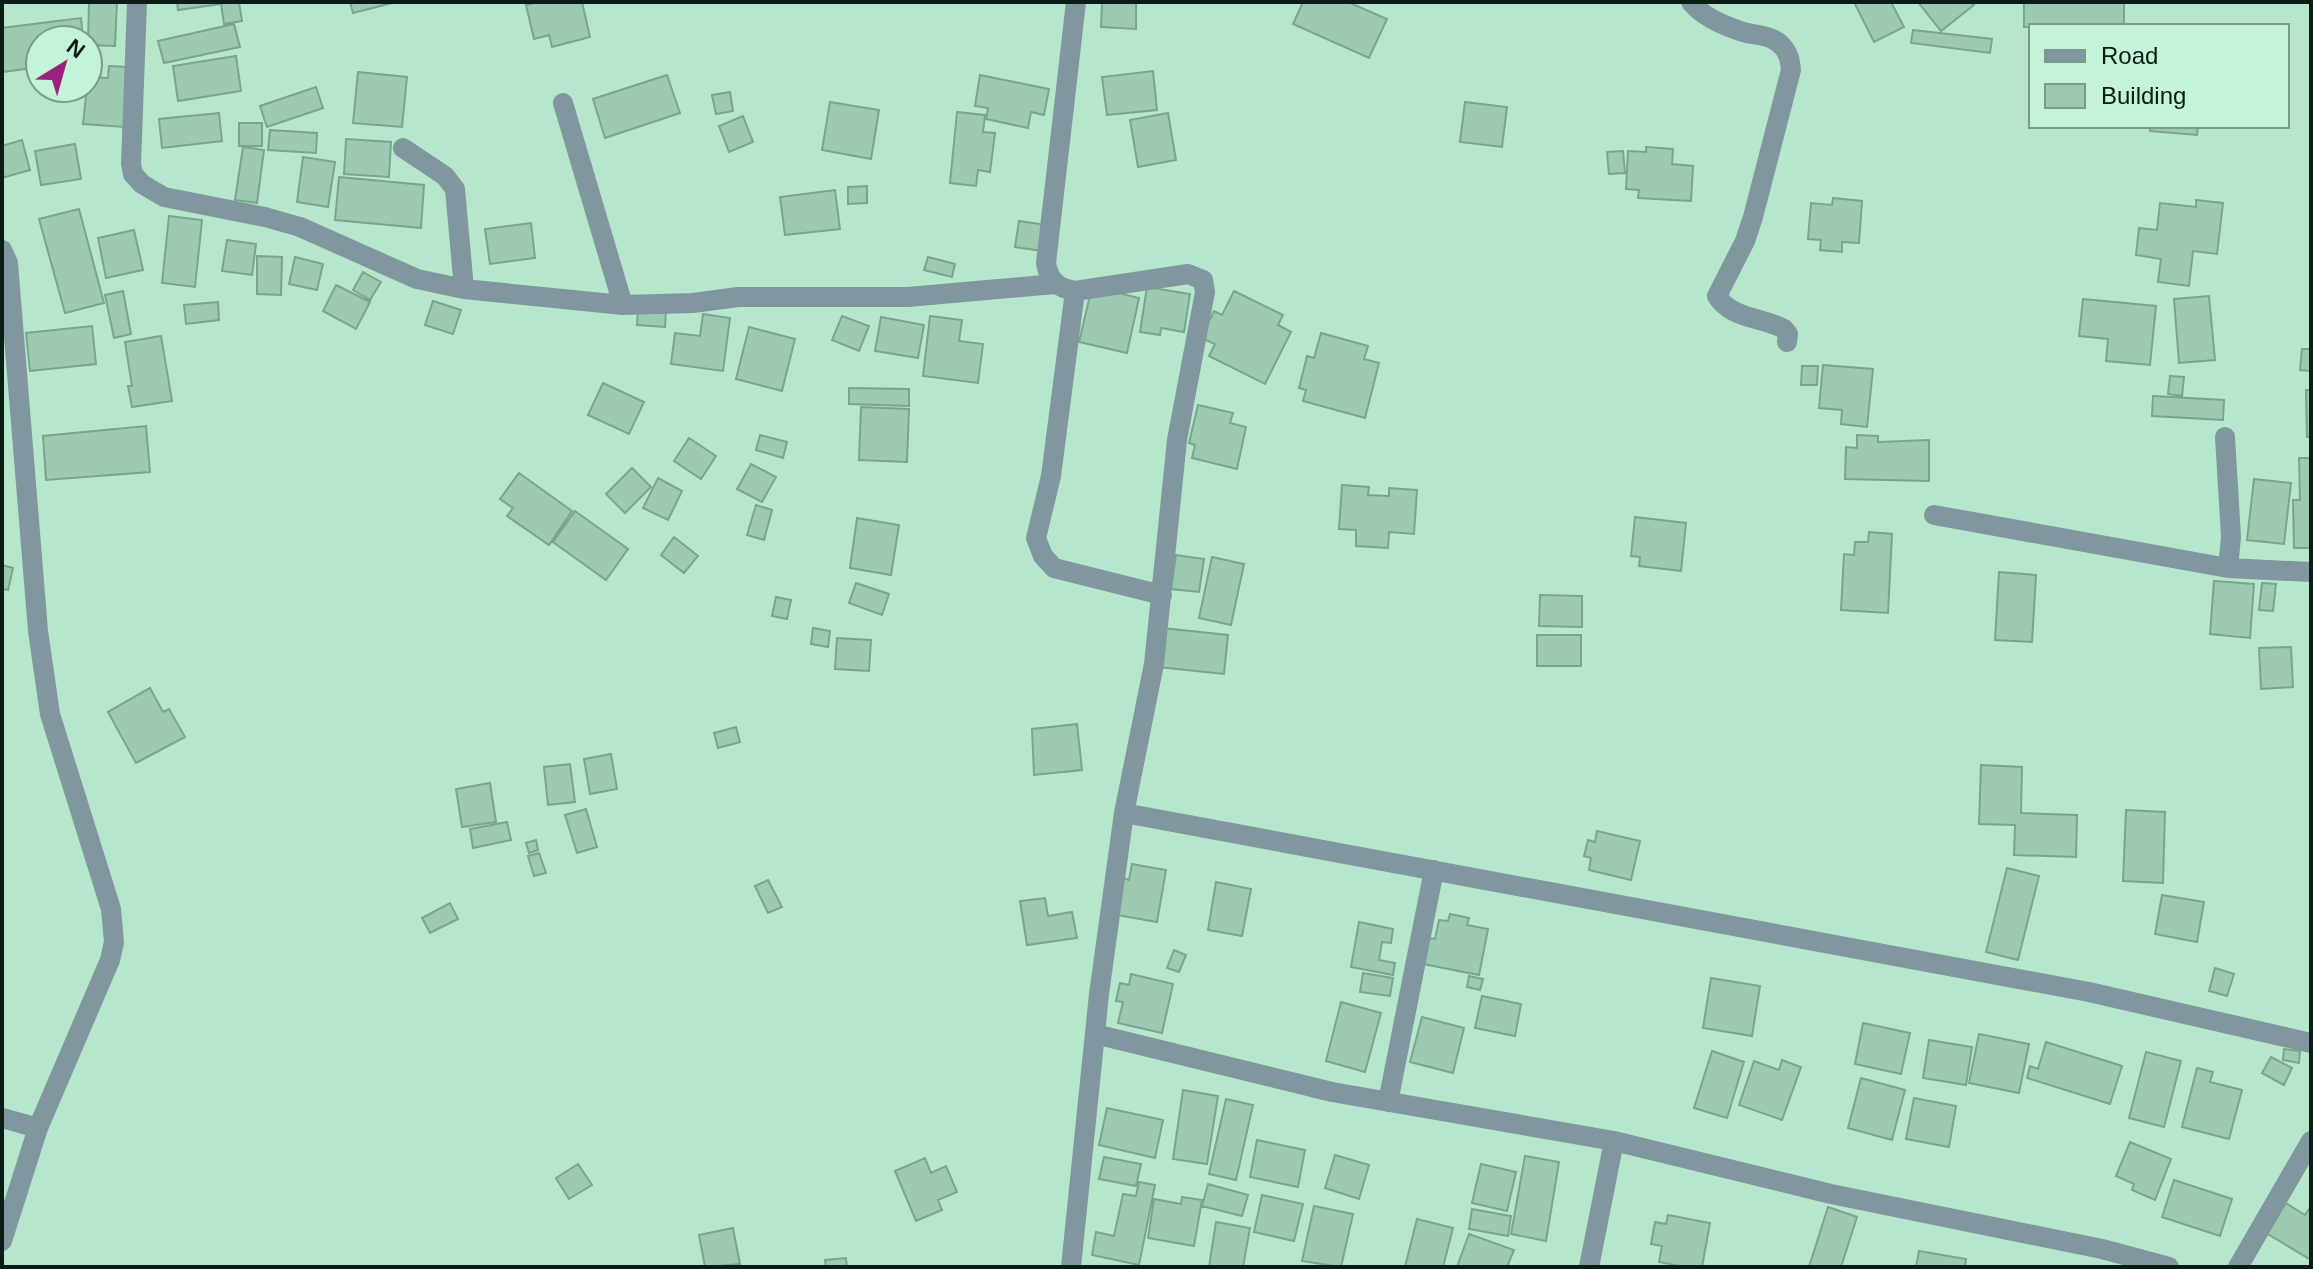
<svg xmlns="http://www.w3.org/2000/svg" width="2313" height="1269" font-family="Arial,sans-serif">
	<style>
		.building { fill: #9bcab0; stroke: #78a68d; stroke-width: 2 }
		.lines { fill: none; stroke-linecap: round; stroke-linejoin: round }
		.street { stroke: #81979f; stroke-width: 20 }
	</style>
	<rect width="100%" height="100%" fill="#b6e6cb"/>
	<path class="building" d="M89 2H117L115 46 88 45Z
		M177 2H239L242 21 224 24 221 4 178 10Z
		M350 2H396L353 13Z
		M538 2H582L590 37 552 47 549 35 534 39 526 5Z
		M1102 2H1136V29L1101 27Z
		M1303 2H1348L1387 19 1369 58 1293 24Z
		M1854 2H1891L1904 27 1874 42Z
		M1918 2H1971L1974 5 1941 31Z
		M2024 2H2124V26L2024 27Z
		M81 18 83 40H40V67L2 72V28Z
		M234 24 240 47 164 63 158 41Z
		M1913 30 1992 39 1990 53 1911 43Z
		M236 56 241 91 178 101 173 66Z
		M109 66 128 67 124 127 83 124 88 77 108 78Z
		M1153 71 1157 110 1107 115 1102 77Z
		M358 72 407 77 402 127 353 123Z
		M667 75 680 113 605 138 593 99Z
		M980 75 1049 89 1044 115 1031 112 1028 128 986 119 988 108 975 106Z
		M316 87 323 108 267 127 260 106Z
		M730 92 733 111 716 114 712 95Z
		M830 102 879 110 871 159 822 150Z
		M1465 102 1507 107 1502 147 1460 142Z
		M957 112 985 115 983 132 995 133 990 172 978 170 976 186 950 183Z
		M219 113 222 141 162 148 159 119Z
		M1168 113 1176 160 1138 167 1130 120Z
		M743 116 753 142 729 152 719 126Z
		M239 123H262V146H239Z
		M2150 126H2198L2197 135 2150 131Z
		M270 130 317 133 316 153 268 150Z
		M346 139 391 142 389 177 344 174Z
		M22 140 30 170 2 178V146Z
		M75 144 81 179 41 185 35 151Z
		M243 147 264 150 257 203 235 200Z
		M1646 147 1673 149 1672 164 1693 166 1691 201 1638 198 1639 190 1626 189 1628 151 1646 152Z
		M1623 151 1625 173 1609 174 1607 152Z
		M303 157 335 162 328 207 297 202Z
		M339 177 424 185 421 228 335 220Z
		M867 186V203L848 204V187Z
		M835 190 840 229 785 235 780 197Z
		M1833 198 1862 201 1859 243 1842 242V252L1820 250 1821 240 1808 239 1811 203 1832 205Z
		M2196 200 2223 203 2217 254 2193 251 2189 286 2158 282 2161 259 2136 255 2139 228 2157 230 2160 203 2196 207Z
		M79 209 104 303 65 313 39 219Z
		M169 216 202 220 195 287 162 283Z
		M1019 221 1047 225 1043 251 1015 247Z
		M531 223 535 258 490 264 485 229Z
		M134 230 143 270 106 278 98 238Z
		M227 240 256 244 252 275 222 271Z
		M257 256 282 257 281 295 257 294Z
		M295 257 323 264 317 290 289 284Z
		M928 257 955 264 952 277 924 270Z
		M363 272 381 282 370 300 353 290Z
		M336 285 370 302 356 329 323 311Z
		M1147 287 1190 294 1184 332 1161 328 1160 335 1140 332Z
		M1102 289 1139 298 1127 353 1079 342 1091 291Z
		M123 291 131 334 114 338 105 295Z
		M1234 291 1283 315 1278 325 1291 332 1265 384 1209 356 1215 344 1201 338 1214 311 1222 315Z
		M2209 296 2215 360 2179 363 2174 299Z
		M2083 299 2156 306 2150 365 2106 361 2108 339 2079 336Z
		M433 301 461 310 453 334 425 325Z
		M218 302 219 320 186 324 184 305Z
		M638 309 666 310 665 327 637 325Z
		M703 314 730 318 723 371 671 364 675 333 700 336Z
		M842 316 869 326 859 351 832 340Z
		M930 316 962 320 959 341 983 344 978 383 923 376Z
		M881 317 924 325 918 358 875 351Z
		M92 326 96 364 30 371 26 333Z
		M749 327 795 339 782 391 736 379Z
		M1321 333 1368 346 1364 359 1379 363 1365 418 1303 401 1306 390 1299 388 1307 356 1314 358Z
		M161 336 172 401 132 407 128 386H132L125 342Z
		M2302 349H2311V371L2300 370Z
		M1823 365 1873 369 1867 427 1841 424 1842 410 1819 408Z
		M1802 366H1818L1817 385H1801Z
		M2170 376 2184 377 2182 396 2168 394Z
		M603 383 644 402 629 434 588 415Z
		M849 388 909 389V406L849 404Z
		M2306 390H2311V437H2307Z
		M2153 396 2224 400 2223 420 2152 416Z
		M1198 405 1233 413 1230 423 1246 427 1237 469 1192 458 1195 445 1189 443Z
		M861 407 909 409 907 462 859 460Z
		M146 426 150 472 46 480 43 436Z
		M760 435 787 442 783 458 756 450Z
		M1857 435 1878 436V442L1929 440V481L1845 479 1846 447 1857 448Z
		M689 438 716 456 701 479 674 461Z
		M2299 458H2311V548H2294L2293 500H2300Z
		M751 464 776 477 762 502 737 489Z
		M632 468 651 487 625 513 606 494Z
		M519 473 572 511 549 545 507 516 513 508 500 499Z
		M658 478 682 491 668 520 643 508Z
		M2254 479 2291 483 2284 544 2247 540Z
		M1342 485 1369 487 1368 495 1389 496V488L1417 490 1414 534 1389 532 1388 548 1356 546V530L1339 529Z
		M756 505 772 510 764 540 747 535Z
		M575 511 628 549 606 580 553 542Z
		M1635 517 1686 523 1681 571 1639 566 1640 557 1631 556Z
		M857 518 899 525 891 575 850 568Z
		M1869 532 1892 534 1888 613 1841 610 1844 554 1854 555 1855 542H1868Z
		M674 537 698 556 684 573 661 555Z
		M1176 555 1204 559 1199 592 1171 589Z
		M1212 557 1244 564 1231 625 1199 618Z
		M2 565 13 568 8 590 2 589Z
		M1999 572 2036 575 2032 642 1995 640Z
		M2214 581 2254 584 2250 638 2210 634Z
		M856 583 889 594 882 615 849 603Z
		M2262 583 2276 584 2273 611 2259 610Z
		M1540 595 1582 596V627L1539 626Z
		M776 597 791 600 787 619 772 616Z
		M813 628 830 631 828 647 811 644Z
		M1162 628 1228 635 1224 674 1158 667Z
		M1537 635H1581V666H1537Z
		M837 638 871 640 869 671 835 669Z
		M2291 647 2293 687 2261 689 2259 648Z
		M150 688 163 712 169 709 185 737 136 763 108 712Z
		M1077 724 1082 770 1034 775 1032 729Z
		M736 727 740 742 718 748 714 733Z
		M611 754 617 789 590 794 584 759Z
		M570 764 575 802 548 805 544 767Z
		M1981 765 2022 767 2021 813 2077 815 2076 857 2014 855 2015 825 1979 824Z
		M490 783 496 822 462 827 456 789Z
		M586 809 597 847 577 853 565 815Z
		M2126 810 2165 812 2163 883 2123 881Z
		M507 822 511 840 473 848 470 829Z
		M1597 831 1640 841 1631 880 1589 870 1591 858 1584 856 1588 840 1595 842Z
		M536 840 538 850 529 853 526 843Z
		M539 853 546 873 534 876 528 856Z
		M1132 864 1166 870 1157 922 1117 915 1123 878 1129 880Z
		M2007 868 2039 876 2018 960 1986 952Z
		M768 880 782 907 768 913 755 886Z
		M1216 882 1251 889 1242 936 1208 930Z
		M2162 895 2204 902 2197 942 2155 934Z
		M1045 898 1048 916 1072 912 1077 938 1027 945 1020 901Z
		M450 903 458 919 430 933 422 918Z
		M1450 914 1469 918 1467 925 1488 929 1479 975 1423 964 1428 938 1435 939 1439 920 1448 921Z
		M1359 922 1393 929 1391 943 1382 942 1379 960 1395 963 1393 975 1351 967Z
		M1174 950 1186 955 1179 972 1167 968Z
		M2215 968 2234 974 2227 996 2209 991Z
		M1363 973 1393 978 1390 996 1360 992Z
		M1131 974 1173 984 1162 1033 1118 1023 1123 1002 1116 1001 1120 983 1129 985Z
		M1469 976 1483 979 1480 990 1467 987Z
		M1711 978 1760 986 1752 1036 1703 1028Z
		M1482 996 1521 1004 1515 1036 1475 1028Z
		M1341 1002 1381 1013 1365 1072 1326 1061Z
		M1422 1017 1464 1028 1453 1073 1410 1062Z
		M1863 1023 1910 1033 1901 1074 1855 1064Z
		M1979 1034 2029 1044 2019 1093 1969 1083Z
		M1929 1040 1972 1047 1966 1085 1923 1078Z
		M2046 1042 2122 1066 2110 1104 2027 1078 2030 1066 2038 1069Z
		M2284 1049 2300 1051 2299 1063 2283 1060Z
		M1712 1051 1744 1062 1727 1118 1694 1108Z
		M2146 1052 2181 1061 2164 1127 2129 1118Z
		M2271 1057 2292 1068 2284 1085 2262 1073Z
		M1782 1060 1801 1067 1782 1120 1739 1105 1754 1061 1779 1070Z
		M2197 1068 2213 1072 2210 1082 2242 1090 2229 1139 2182 1127Z
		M1861 1078 1905 1090 1892 1140 1848 1128Z
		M1183 1090 1218 1096 1207 1164 1173 1159Z
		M1914 1098 1956 1106 1949 1147 1906 1139Z
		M1226 1099 1253 1105 1236 1180 1209 1174Z
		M1107 1108 1163 1120 1155 1158 1099 1145Z
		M1257 1140 1305 1150 1298 1187 1250 1177Z
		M2130 1142 2171 1159 2155 1200 2132 1190 2134 1184 2116 1176Z
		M1335 1155 1369 1165 1359 1199 1325 1188Z
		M1525 1156 1559 1162 1546 1241 1511 1234Z
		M1104 1157 1141 1164 1136 1186 1099 1179Z
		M925 1158 931 1173 946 1166 957 1192 938 1200 942 1210 916 1221 895 1171Z
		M578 1164 592 1185 569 1199 556 1178Z
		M1481 1164 1516 1172 1507 1211 1472 1203Z
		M2174 1180 2232 1199 2220 1236 2162 1217Z
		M1139 1182 1155 1185 1139 1265 1092 1255 1096 1232 1114 1236 1123 1194 1136 1196Z
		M1208 1184 1248 1195 1242 1216 1202 1206Z
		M1262 1195 1303 1204 1294 1241 1254 1232Z
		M1182 1197 1202 1200 1194 1246 1148 1238 1154 1199 1181 1204Z
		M2284 1202 2305 1215 2311 1206V1260L2266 1233Z
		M1314 1206 1353 1214 1341 1267 1302 1261Z
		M1828 1207 1857 1217 1841 1267H1809Z
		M1472 1209 1511 1216 1508 1236 1469 1229Z
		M1668 1215 1710 1223 1702 1267H1685L1659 1262 1662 1246 1651 1244 1655 1222 1666 1224Z
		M1417 1219 1453 1228 1443 1267H1405Z
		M1216 1222 1250 1228 1243 1267H1209Z
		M733 1228 740 1264 705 1267 699 1235Z
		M1469 1234 1514 1250 1507 1267H1457Z
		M1919 1251 1966 1259 1965 1267H1916Z
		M846 1258 847 1267H826L825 1260Z"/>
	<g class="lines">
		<path class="street" d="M137 2 131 164 133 174 142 184 164 197 265 217 300 227 417 279 464 289 623 305 693 303 738 297H908L1055 284
			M1691 2C1703 17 1723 25 1740 31 1754 36 1772 34 1782 46 1789 53 1790 61 1791 70L1753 217 1745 241 1717 296C1731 319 1762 317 1784 329L1788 334 1787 342
			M563 103 623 305
			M403 148 445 176 455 189 464 289
			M2 250 8 263 38 631 50 714 111 909 114 942 110 960 38 1128 2 1118
			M1075 291 1051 476 1036 538 1043 556 1054 568 1162 595
			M2225 437 2231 537 2228 568
			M1934 515 2228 568 2311 572
			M1124 813 2089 992 2311 1043
			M1095 1034 1332 1092 1614 1141 1831 1194 2102 1249 2169 1267
			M1388 1102 1434 870
			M2 1241 38 1128
			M1071 1267 1099 994 1124 813 1154 664 1177 440 1205 292 1203 280 1188 274 1075 291C1058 288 1049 281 1046 263L1076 2
			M1589 1267 1614 1141
			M2238 1267 2311 1141"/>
	</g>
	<rect width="2313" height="1269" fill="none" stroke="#0a1c13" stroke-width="8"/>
	<rect x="2029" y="24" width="260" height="104" fill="#c3f3d8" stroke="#799d89" stroke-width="2"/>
	<rect x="2045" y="50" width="40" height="12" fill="#81979f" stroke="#799d89" stroke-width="2"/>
	<text x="2101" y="64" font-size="24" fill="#0a1c13">Road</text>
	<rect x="2045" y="84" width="40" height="24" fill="#9bcab0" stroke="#799d89" stroke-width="2"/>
	<text x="2101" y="104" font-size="24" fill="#0a1c13">Building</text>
	<g transform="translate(64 64) rotate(37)"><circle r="38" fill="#c3f3d8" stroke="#799d89" stroke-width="2"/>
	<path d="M0-6L14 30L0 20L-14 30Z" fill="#9b227c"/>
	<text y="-12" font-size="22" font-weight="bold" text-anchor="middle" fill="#0a1c13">N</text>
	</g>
</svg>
